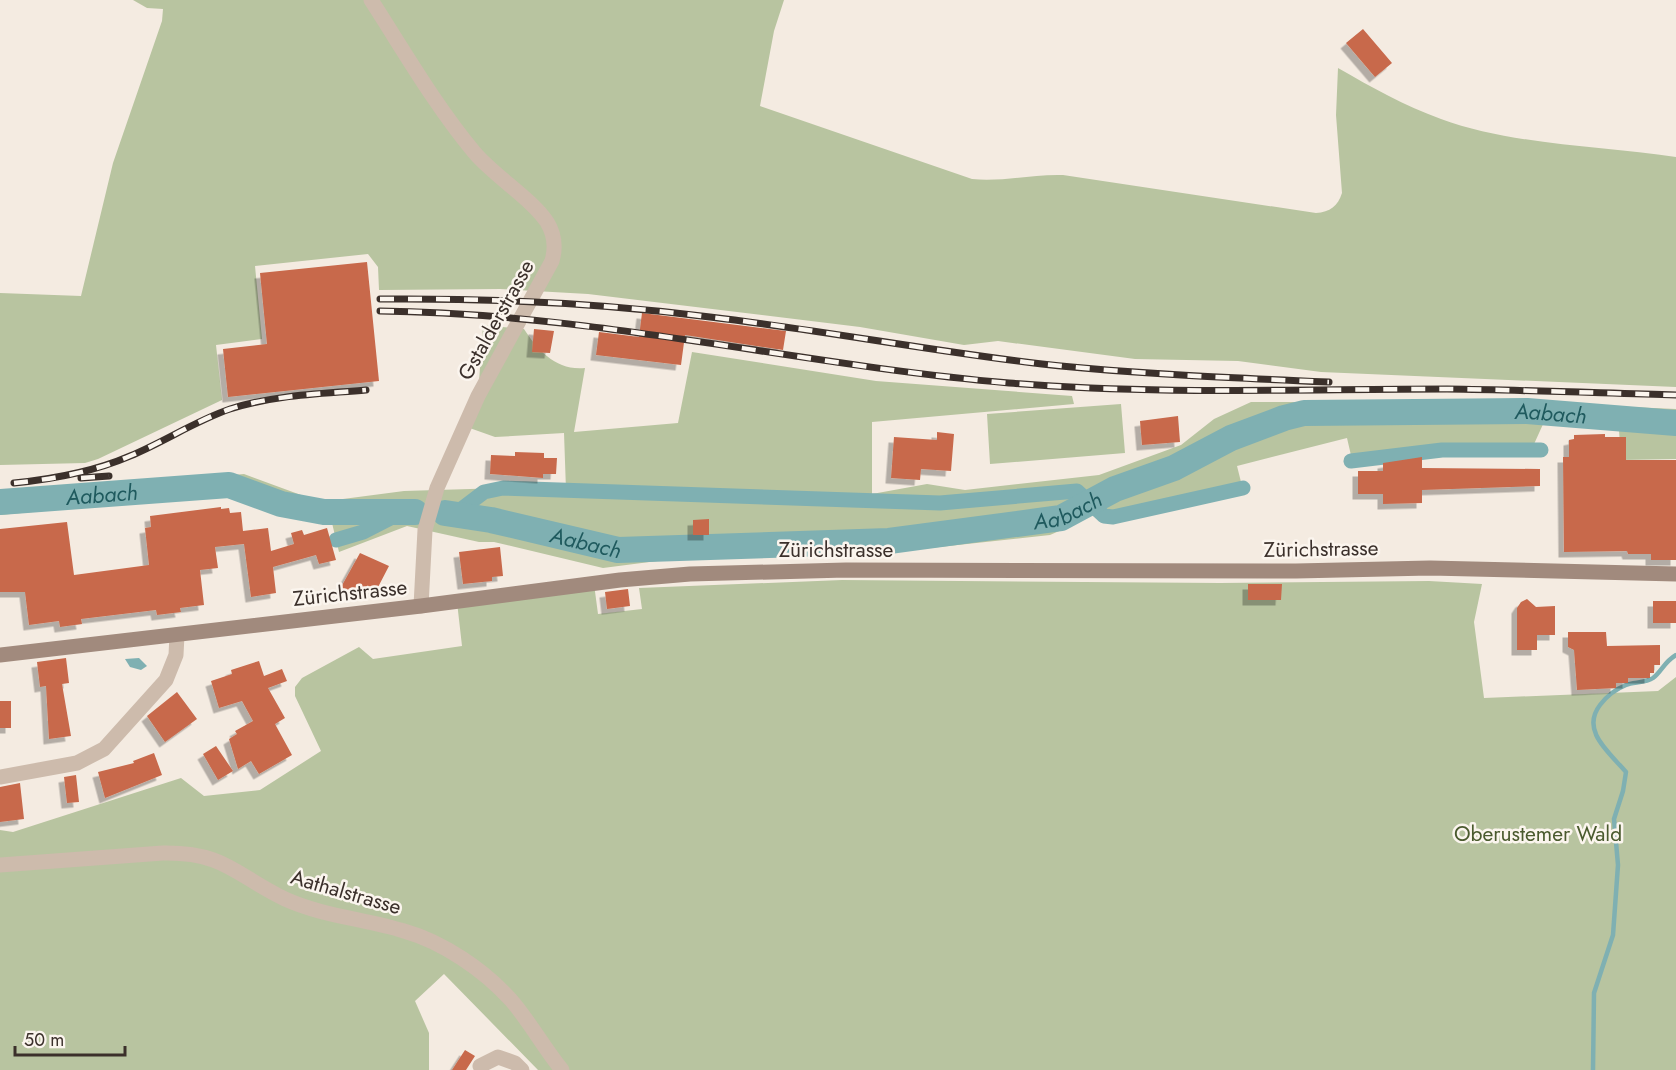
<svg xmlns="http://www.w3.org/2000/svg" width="1676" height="1070" font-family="Jost,sans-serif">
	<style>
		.green { fill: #b8c4a0 }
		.water { fill: #7fb0b2 }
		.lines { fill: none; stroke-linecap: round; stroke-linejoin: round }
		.stream { stroke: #7fb0b2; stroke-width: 4.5 }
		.canal { stroke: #7fb0b2; stroke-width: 15 }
		.river { stroke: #7fb0b2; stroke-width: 26 }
		.building { fill: #c8694b; filter: url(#shadow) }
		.minor { stroke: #cdbbac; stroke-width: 15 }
		.tertiary { stroke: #cdbbac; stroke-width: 15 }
		.secondary { stroke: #a18a7d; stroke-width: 15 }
		.rail-casing { stroke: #3b302b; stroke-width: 7 }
		.rail { stroke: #fbf5ee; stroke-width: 4.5; stroke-dasharray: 14; stroke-linecap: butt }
		.labels { text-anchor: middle; stroke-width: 5; stroke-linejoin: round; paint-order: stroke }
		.street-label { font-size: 21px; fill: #3b302b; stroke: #fbf5ee }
		.park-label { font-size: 21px; fill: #4a5a2e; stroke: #fbf5ee }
		.water-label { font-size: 22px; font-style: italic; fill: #1f5a5e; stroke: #fbf5ee }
	</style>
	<defs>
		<filter id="shadow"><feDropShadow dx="-5.5" dy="5.5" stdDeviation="0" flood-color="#0004"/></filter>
	</defs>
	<rect width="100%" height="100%" fill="#f4ebe1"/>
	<path class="green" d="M133 0H784L774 31 760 106 972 179C1003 182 1032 174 1063 175L1316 213C1330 212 1338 206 1342 193L1336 115 1338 68C1371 87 1405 106 1441 119 1512 145 1601 146 1676 157V387L1321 372 1238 361 1135 359 998 341 964 345 860 327 588 294 500 289 379 290 378 267 368 254 255 266 262 339 216 345 222 400 98 459 85 463 0 465V293L81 296 113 163 162 21 163 9 147 8Z
		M483 325 524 329C538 351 557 371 585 368L574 432 678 423 692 352 876 381 1072 396 1074 404 872 422V494L927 484 965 490 1099 475 1181 445 1214 419 1251 402H1518L1676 409V432L1544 422 1530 453H1433L1353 464 1347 438 1237 466 1243 490 1116 520 1104 519 1094 511 1073 525 1050 535 893 552 665 560 603 568 494 542H479L407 526 339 552 332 523 304 520 227 494 0 515V491L106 486 244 474 320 502 404 491 503 488 566 490 564 433 495 437 464 426 478 396Z
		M1121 404 1125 453 990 464 987 414Z
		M1619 430 1676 434V459L1621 460Z
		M842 580 1220 583 1429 581 1482 584 1474 622 1484 698 1658 691 1676 677V1070H538L444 974 415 1001 429 1033V1070H0V830L13 832 181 778 204 796 260 790 321 751 295 696V687L302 678 359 647 373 659 462 646 457 602 594 584 598 614 642 609 639 588Z"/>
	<path class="water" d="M139 658 147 666 141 670 130 667 125 659Z"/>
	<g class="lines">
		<path class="stream" d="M1593 1070 1594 993 1613 935 1618 865 1614 819 1623 791 1626 772C1610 753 1580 731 1600 705 1606 697 1616 689 1626 685 1633 682 1646 683 1653 678 1662 671 1664 662 1676 655"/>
		<path class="canal" d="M1351 461 1442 450H1541
			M455 514 484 492 503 488 940 503 1077 491 1104 516 1113 517 1243 488
			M336 540 363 532 404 511"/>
		<g class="river">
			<path id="s1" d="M0 502 229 485 281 504 324 512H415"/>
			<path id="s2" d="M445 513 491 520 618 550 889 541 1061 518 1115 489 1174 468 1231 438 1284 418 1304 413 1527 411 1676 423"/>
		</g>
	</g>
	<path class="building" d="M1363 29 1392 63 1375 77 1346 43Z
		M367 262 379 381 228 397 223 349 267 344 260 273Z
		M642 313 786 331 783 350 685 335 681 365 596 355 599 332 639 337Z
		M534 329 554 331 550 353 532 352Z
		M1178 416 1180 442 1142 445 1140 421Z
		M937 432 954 434 951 471 921 469 920 480 891 478 894 437 937 440Z
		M1605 434V437H1626V460H1676V560H1651V554H1628L1627 551 1564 552 1563 457H1569V440L1574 439V435Z
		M515 452 544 453V458H557L556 474H543V478L490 474 491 455 515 456Z
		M1422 457V468L1540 469V486L1422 490V503L1383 504V494H1358V471H1383V463Z
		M221 507V509L229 508 230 513 241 512 243 531 268 528 271 551 294 544 291 533 302 530 304 535 327 528 336 560 319 564 316 555 273 567 276 593 251 597 244 544 215 547 218 568 200 570 204 605 180 608 181 612 157 615 156 610 81 619 82 624 60 627 59 621 29 625 25 592H0V529L67 522 74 575 149 565 145 528 151 527 150 516Z
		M709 519V535H693V520Z
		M500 547 503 576 492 577V581L463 584 459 552Z
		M360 553 389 566 376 591 349 594 340 589Z
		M1248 584H1282L1281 600H1248Z
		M628 589 630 606 607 609 605 592Z
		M1527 599 1536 607 1555 606V635H1537V650H1517V608L1521 602Z
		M1653 601H1676V623H1653Z
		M1568 632H1606L1607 646 1660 645V665H1654V673H1650V678H1628V683H1616V688L1577 690 1574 650 1568 647Z
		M66 658 69 683 62 684 71 736 49 739 46 686 40 687 37 662Z
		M259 661 264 676 282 669 287 681 268 688 285 718 275 724 292 755 259 774 251 761 238 769 229 739 237 734 235 731 253 721 242 701 219 708 211 681 232 674 231 670Z
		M177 692 197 719 165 742 147 716Z
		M0 701H11V728H0Z
		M216 746 233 771 218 780 203 754Z
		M154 753 162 775 105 798 98 772 134 763 133 761Z
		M76 775 79 802 67 803 64 777Z
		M20 783 24 819 0 822V787Z
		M465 1050 475 1056 466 1070H452Z"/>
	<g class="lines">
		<path class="minor" d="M480 1066 498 1057 515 1063 522 1070"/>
		<path class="tertiary" d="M371 0C404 51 435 105 474 152 494 176 532 199 547 222 555 235 556 247 552 261L478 396 437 488 425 530 421 606
			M0 777 77 763 104 749 166 680 176 655 177 635
			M0 865 163 853C225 852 235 875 285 899 322 916 366 919 404 931 443 942 484 970 511 1000 530 1022 544 1048 562 1070"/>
		<path class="secondary" d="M0 655 421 606 620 580 690 574 846 570 1296 571 1430 568 1676 574"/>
		<defs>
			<path id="rail" d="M380 299C490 298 600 303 710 317 821 330 931 351 1042 364 1137 374 1233 378 1329 382
				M380 311C592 313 799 365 1009 383 1155 395 1301 389 1447 389 1524 390 1600 393 1676 395
				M81 478 109 476
				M14 483C54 479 93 472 130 456 164 442 195 421 230 409 273 395 321 394 366 390"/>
		</defs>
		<use href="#rail" class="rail-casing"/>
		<use href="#rail" class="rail"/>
	</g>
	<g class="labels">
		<g class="street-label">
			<text transform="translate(496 320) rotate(-61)" y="7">Gstalderstrasse</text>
			<text transform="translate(1321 549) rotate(-1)" y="7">Zürichstrasse</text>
			<text x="836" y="557">Zürichstrasse</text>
			<text transform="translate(350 593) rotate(-6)" y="7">Zürichstrasse</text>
			<text transform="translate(346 892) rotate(16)" y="7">Aathalstrasse</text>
		</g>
		<g class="park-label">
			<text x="1538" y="841">Oberustemer Wald</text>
		</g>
		<g class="water-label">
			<text dy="8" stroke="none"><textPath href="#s2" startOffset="1134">Aabach</textPath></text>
			<text dy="8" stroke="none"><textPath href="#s1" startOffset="102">Aabach</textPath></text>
			<text dy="8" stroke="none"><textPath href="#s2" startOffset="630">Aabach</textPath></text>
			<text dy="8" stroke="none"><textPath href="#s2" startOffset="144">Aabach</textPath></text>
		</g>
	</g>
	<path d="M15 1046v9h110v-9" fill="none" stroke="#3b302b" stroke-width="3"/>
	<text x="24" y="1046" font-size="18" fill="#3b302b" stroke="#fbf5ee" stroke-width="4.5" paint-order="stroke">50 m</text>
</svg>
